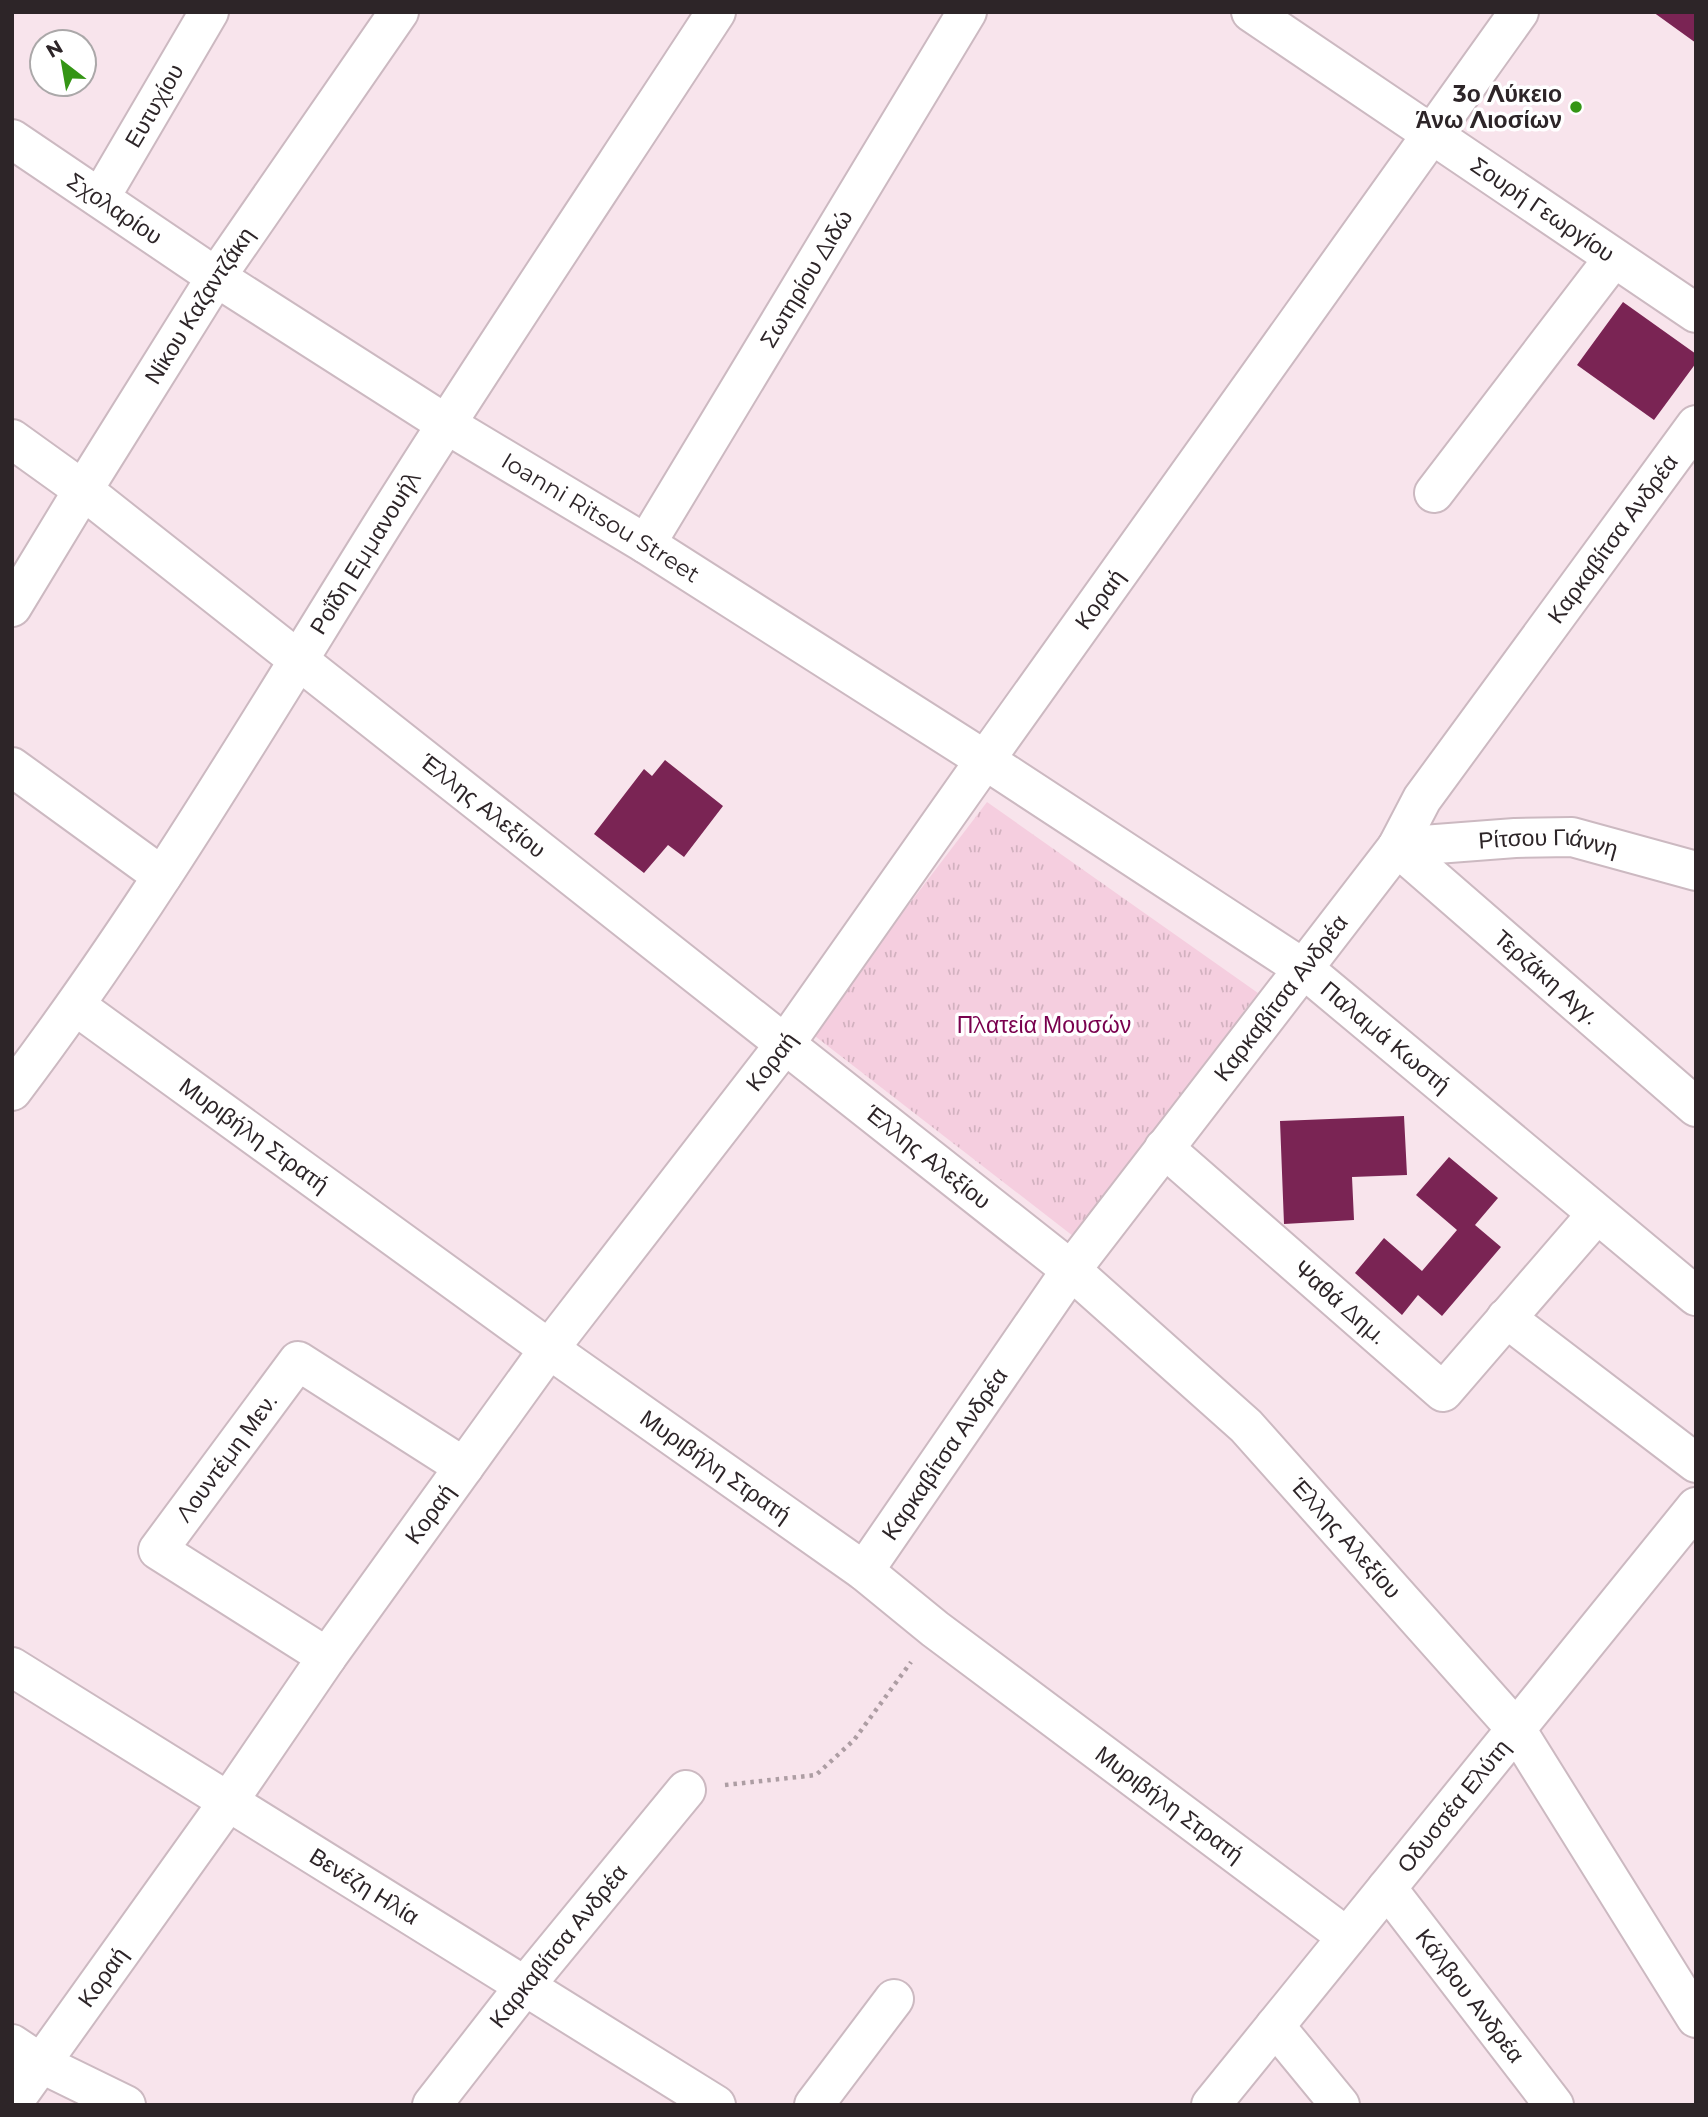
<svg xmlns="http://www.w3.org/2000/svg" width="1708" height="2117" font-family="Montserrat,sans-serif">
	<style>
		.park { fill: url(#park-tufts) }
		.building { fill: #7a2454 }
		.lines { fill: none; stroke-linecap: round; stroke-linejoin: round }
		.minor-casing { stroke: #ccb9c1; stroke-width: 42 }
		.path { stroke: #ad9da3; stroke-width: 4.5; stroke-dasharray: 3.5 5; stroke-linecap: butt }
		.minor { stroke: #fff; stroke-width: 38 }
		.poi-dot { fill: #349515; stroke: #fff; stroke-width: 2.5 }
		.labels { text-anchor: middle; stroke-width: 7; stroke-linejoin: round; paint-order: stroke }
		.poi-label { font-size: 23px; font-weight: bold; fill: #2d2528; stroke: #fff; text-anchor: end }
		.street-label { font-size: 23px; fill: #2d2528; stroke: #fff }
		.park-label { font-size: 23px; fill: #79004e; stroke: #fff }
	</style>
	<defs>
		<pattern id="park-tufts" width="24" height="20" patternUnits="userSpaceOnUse" patternTransform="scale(1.75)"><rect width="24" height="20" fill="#f5cedf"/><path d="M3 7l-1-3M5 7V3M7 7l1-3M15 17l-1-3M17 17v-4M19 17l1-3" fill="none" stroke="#d2b1bf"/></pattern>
	</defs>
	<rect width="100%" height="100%" fill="#f8e4ec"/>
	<path class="park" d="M987 802 1258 993 1073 1236 811 1033Z"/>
	<path class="building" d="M1653 12H1696V43Z
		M1623 302 1696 354V363L1654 420 1577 365Z
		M665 760 723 806 684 857 668 845 644 873 594 834 644 769 652 776Z
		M1404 1116 1407 1175 1352 1177 1354 1220 1284 1224 1280 1121Z
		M1449 1157 1498 1198 1475 1225 1501 1247 1442 1316 1418 1295 1402 1315 1355 1273 1384 1238 1422 1271 1457 1230 1416 1195Z"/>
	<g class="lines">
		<defs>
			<g id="minor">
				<path id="s1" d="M1251 12 1696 313"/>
				<path id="s2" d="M12 139 216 277 446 424 646 544 985 760 1304 969 1696 1296"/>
				<path id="s3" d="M100 198 209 12"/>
				<path id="s4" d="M12 439 83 490 1071 1270 1246 1426 1516 1729 1696 2018"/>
				<path d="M1434 493 1613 259"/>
				<path id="s5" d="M646 544 967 12"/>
				<path id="s6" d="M12 607 83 490 216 277 399 12"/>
				<path d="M12 767 162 876"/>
				<path id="s7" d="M1397 847 1696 1107"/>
				<path id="s8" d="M1397 847 1515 838 1572 837 1696 871"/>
				<path id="s9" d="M76 1006 549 1349 864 1571 935 1629 1347 1937"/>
				<path id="s10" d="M12 1091C149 910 264 714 384 522 492 350 605 182 716 12"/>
				<path id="s11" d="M1164 1148 1443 1392 1596 1215"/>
				<path d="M1506 1318 1696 1463"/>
				<path id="s12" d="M864 1571 1071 1270 1397 847 1422 799 1696 425"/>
				<path id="s13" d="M327 1657 158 1550 298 1361 464 1467"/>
				<path id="s14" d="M12 1667 716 2105"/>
				<path id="s15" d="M1387 1888 1554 2105"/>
				<path d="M1275 2026 1340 2105"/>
				<path d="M12 2044 42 2064 126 2105"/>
				<path id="s16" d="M12 2104 228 1802 327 1657 549 1349 785 1044 985 760 1519 12"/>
				<path id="s17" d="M432 2105 524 1987 686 1790"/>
				<path d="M814 2105 894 1999"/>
				<path id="s18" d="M1211 2105 1696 1507"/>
			</g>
		</defs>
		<use href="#minor" class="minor-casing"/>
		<path class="path" d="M725 1785 816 1775 854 1740 911 1662"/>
		<use href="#minor" class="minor"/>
	</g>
	<circle class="poi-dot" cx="1576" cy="107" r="7"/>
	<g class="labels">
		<g class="poi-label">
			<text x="1562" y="102">3ο Λύκειο<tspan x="1562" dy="26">Άνω Λιοσίων</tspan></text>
		</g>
		<g class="street-label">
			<text dy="8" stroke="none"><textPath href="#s3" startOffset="107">Ευτυχίου</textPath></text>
			<text dy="8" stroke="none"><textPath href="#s2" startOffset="124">Σχολαρίου</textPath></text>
			<text dy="8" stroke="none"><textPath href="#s1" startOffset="352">Σουρή Γεωργίου</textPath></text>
			<text dy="8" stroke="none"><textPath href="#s5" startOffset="310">Σωτηρίου Διδώ</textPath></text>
			<text dy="8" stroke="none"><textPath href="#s6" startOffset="355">Νίκου Καζαντζάκη</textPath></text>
			<text dy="8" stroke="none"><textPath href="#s2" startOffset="700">Ioanni Ritsou Street</textPath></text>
			<text dy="8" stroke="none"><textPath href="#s12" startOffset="1276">Καρκαβίτσα Ανδρέα</textPath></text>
			<text dy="8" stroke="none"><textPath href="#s10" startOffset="644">Ροΐδη Εμμανουήλ</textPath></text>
			<text dy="8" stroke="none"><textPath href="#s16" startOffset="1857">Κοραή</textPath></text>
			<text dy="8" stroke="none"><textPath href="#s4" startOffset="597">Έλλης Αλεξίου</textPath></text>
			<text dy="8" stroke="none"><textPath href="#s8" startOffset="152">Ρίτσου Γιάννη</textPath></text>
			<text dy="8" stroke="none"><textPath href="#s7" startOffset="198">Τερζάκη Αγγ.</textPath></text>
			<text dy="8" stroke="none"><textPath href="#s12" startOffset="709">Καρκαβίτσα Ανδρέα</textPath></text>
			<text dy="8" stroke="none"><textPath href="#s2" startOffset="1642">Παλαμά Κωστή</textPath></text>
			<text dy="8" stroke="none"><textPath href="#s16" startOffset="1290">Κοραή</textPath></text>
			<text dy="8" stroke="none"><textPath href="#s9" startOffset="220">Μυριβήλη Στρατή</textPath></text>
			<text dy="8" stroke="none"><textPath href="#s4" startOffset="1164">Έλλης Αλεξίου</textPath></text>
			<text dy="8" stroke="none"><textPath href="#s11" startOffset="234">Ψαθά Δημ.</textPath></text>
			<text dy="8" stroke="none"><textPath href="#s12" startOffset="142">Καρκαβίτσα Ανδρέα</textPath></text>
			<text dy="8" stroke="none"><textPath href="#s13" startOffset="315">Λουντέμη Μεν.</textPath></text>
			<text dy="8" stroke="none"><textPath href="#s9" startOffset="788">Μυριβήλη Στρατή</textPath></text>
			<text dy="8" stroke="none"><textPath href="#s16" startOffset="723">Κοραή</textPath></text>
			<text dy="8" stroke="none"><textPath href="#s4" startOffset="1731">Έλλης Αλεξίου</textPath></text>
			<text dy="8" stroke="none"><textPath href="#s9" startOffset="1354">Μυριβήλη Στρατή</textPath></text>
			<text dy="8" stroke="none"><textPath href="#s18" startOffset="385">Οδυσσέα Ελύτη</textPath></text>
			<text dy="8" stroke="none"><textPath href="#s14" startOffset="415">Βενέζη Ηλία</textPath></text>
			<text dy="8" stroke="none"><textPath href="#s17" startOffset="203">Καρκαβίτσα Ανδρέα</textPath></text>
			<text dy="8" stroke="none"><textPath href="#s16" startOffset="156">Κοραή</textPath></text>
			<text dy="8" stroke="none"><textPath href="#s15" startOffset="136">Κάλβου Ανδρέα</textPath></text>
		</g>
		<g class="park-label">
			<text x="1044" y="1033">Πλατεία Μουσών</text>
		</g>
	</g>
	<rect width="1708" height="2117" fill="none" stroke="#2d2528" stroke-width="28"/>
	<g transform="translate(63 63) rotate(329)"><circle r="33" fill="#ffffff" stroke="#aba8a9" stroke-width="2"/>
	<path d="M0-5L12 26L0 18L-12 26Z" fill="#349515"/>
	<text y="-10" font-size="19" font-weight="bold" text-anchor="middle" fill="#2d2528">N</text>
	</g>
</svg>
